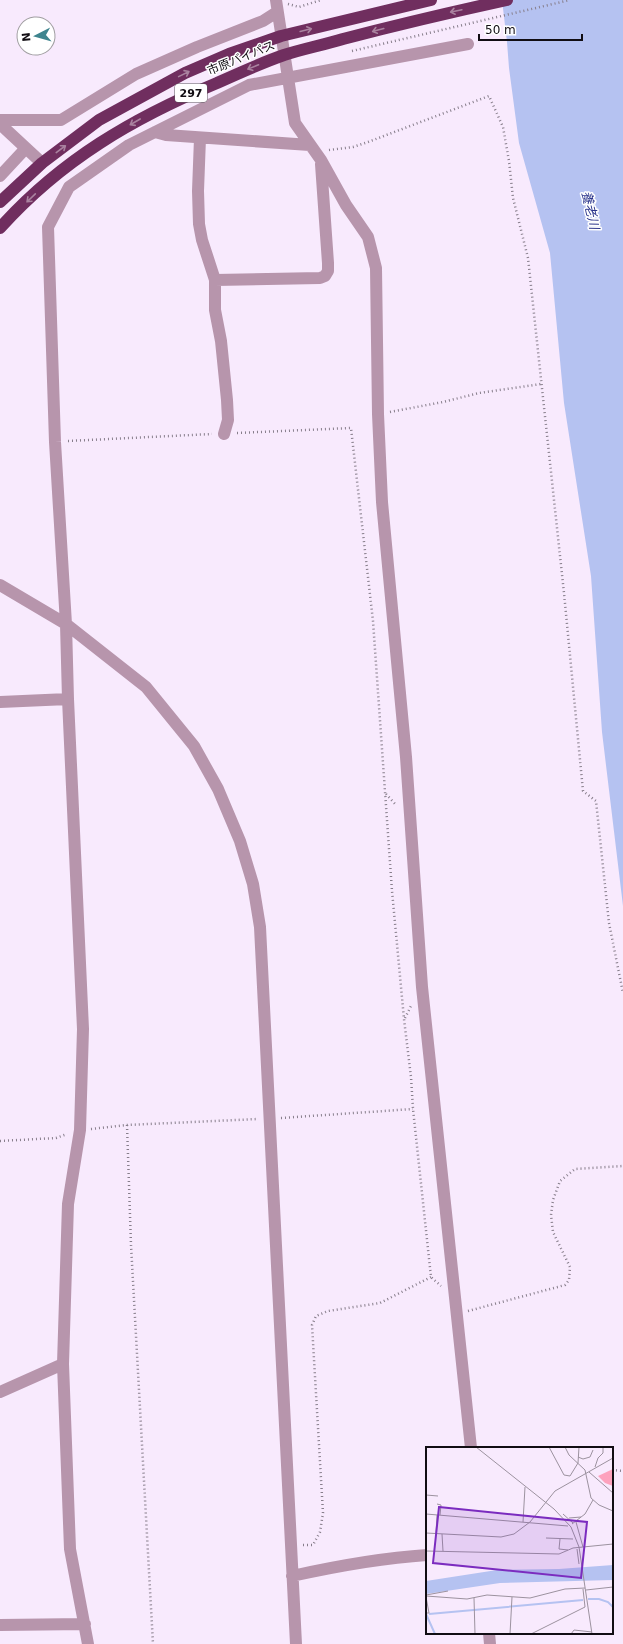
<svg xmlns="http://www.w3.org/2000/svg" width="623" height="1644" font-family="'DejaVu Sans','Noto Sans JP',sans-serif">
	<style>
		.water { fill: #b5c2f1 }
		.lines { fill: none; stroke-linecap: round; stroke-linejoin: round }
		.path { stroke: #877e8b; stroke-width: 2.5; stroke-dasharray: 1 3; stroke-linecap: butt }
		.minor { stroke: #b795ac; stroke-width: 12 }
		.highway { stroke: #702e5f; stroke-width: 12 }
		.oneway { stroke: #a9829f }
		.labels { text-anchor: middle; stroke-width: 3; stroke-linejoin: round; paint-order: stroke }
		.shield { fill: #fff; stroke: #58565a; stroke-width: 1 }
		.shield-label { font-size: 11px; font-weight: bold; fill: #110d13 }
		.street-label { font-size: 12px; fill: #110d13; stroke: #fff }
		.water-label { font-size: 13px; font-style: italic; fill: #2c358c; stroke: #fff }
		.inset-river { fill: none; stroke: #b5c2f1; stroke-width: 2 }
		.inset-road { fill: none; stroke: #9c929f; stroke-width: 1 }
		.view { fill: #7b2cbf; fill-opacity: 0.15; stroke: #7b2cbf; stroke-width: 2 }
		.inset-edge { fill: none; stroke: #110d13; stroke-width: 2 }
	</style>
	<rect width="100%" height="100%" fill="#f8eafd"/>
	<path class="water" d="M502 0H623V906L602 732 591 576 564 403 550 253 519 143 509 68 507 42Z"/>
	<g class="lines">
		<path class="path" d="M288 4 299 7 321 0
			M352 51 570 0
			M329 150 353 147 368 142 489 96 503 127 509 161 513 198 528 258 564 593 583 791 596 801 609 923 623 993
			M390 412 443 402 479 393 541 384
			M237 433 351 428 373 621 392 891 404 1019 411 1077 413 1109 431 1277 441 1286
			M68 441 212 434
			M386 794 396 805
			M405 1018 411 1006
			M281 1118 413 1109
			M127 1125 131 1245 153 1644
			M91 1129 127 1125 258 1119
			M0 1141 56 1138 67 1134
			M468 1311 565 1285 569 1280 570 1267 553 1232 551 1215 553 1200 560 1181 575 1169 623 1166
			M612 1470 623 1471
			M303 1545H313L320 1532 323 1513 312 1325 316 1316 328 1311 380 1303 431 1277"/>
		<path class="minor" d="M276 0 295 123 321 160 346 205 368 237 376 268 378 414 382 502 406 757 422 987 471 1448
			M0 120H61L136 74 197 47 263 21 277 12
			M0 124 42 163
			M155 132 166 135 310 145
			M200 138 198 191 199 224 202 240 215 280V310L221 341 227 400 228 420 224 434
			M0 176 26 148
			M215 280 320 278 325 276 328 271V263L321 164
			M0 585 66 624 146 687 194 746 218 789 240 841 253 884 260 927 296 1644
			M0 702 68 699
			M0 1392 63 1364
			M292 1576C337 1566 381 1558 427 1555
			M0 1625 85 1624
			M489 1633 490 1644
			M88 1644 70 1549 63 1364 68 1204 80 1130 83 1029 68 699 66 624 55 442 48 227 69 187 129 145 249 85 468 44"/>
		<path class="highway" d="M0 202 42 163 99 120 185 73 229 54 281 36 431 0
			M0 228C61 160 133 118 217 83 239 73 261 63 284 55 303 49 323 45 343 39 397 25 452 12 507 0"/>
	</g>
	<defs><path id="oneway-shaft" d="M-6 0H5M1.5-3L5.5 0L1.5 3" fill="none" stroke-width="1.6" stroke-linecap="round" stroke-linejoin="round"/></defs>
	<g class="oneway">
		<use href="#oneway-shaft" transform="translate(456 11) rotate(168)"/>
		<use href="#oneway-shaft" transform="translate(306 30) rotate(-14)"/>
		<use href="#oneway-shaft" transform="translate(378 30) rotate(165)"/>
		<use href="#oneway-shaft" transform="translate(253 67) rotate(158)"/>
		<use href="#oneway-shaft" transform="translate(184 74) rotate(-26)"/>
		<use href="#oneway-shaft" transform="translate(135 122) rotate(150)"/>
		<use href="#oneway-shaft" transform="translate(61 149) rotate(-37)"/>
		<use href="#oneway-shaft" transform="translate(31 198) rotate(136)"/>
	</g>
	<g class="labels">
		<rect class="shield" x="175" y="84" width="32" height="18" rx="3"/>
		<g class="shield-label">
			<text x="191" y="97">297</text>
		</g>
		<g class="street-label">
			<text transform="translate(241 58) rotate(-22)" y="4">市原バイパス</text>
		</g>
		<g class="water-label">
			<text transform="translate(591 210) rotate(77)" y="5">養老川</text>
		</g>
	</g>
	<g transform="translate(426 1447)">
		<rect width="187" height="187" fill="#f8eafd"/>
		<path d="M187 22V39L179 36 172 29Z" fill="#fda2bd"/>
		<path d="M187 118V133L74 136 0 147V134L71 123 133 122Z" fill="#b5c2f1"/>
		<path class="inset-river" d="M162 152H173L182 155 187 160M0 167 9 187M3 167 157 153"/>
		<path class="inset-road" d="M50 0 128 62 145 80 153 100 166 187M123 0 138 28 144 29 152 16 153 0M139 0 143 8 159 23 165 51 173 58 187 64M152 10 157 12 164 10 167 3M169 20 172 11 177 6V0M163 25 187 46M0 48 12 49M11 57 15 58 14 68M0 67 142 79M137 67 147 76M143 71 155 70M97 75 99 40M150 75 157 100M146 77 159 67 167 53M0 86 75 90 88 87 104 75 129 44 187 11M10 86 11 68M16 87 17 104M120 91 147 92M134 92 133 102 142 103M151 102 153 117M0 104 133 107 147 101 187 97M157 142 159 160M160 143 187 140M0 148 22 144M0 149 41 152 61 148 104 151 139 142 159 141M0 150 3 166H0M48 151 49 187M84 187 86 150M105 187 159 160M145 187 148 183 166 185"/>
		<path class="view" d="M13 60 161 75 155 131 7 116Z"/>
		<rect width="187" height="187" class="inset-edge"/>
	</g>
	<g transform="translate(36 36) rotate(264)"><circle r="19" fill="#ffffff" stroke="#a09ea1"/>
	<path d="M0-3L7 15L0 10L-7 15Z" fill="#3e848e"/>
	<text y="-6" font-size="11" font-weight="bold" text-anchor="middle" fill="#110d13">N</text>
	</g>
	<path d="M479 34v6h103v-6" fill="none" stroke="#110d13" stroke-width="2"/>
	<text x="485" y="34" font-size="12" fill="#110d13" stroke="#ffffff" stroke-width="3" paint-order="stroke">50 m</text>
</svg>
